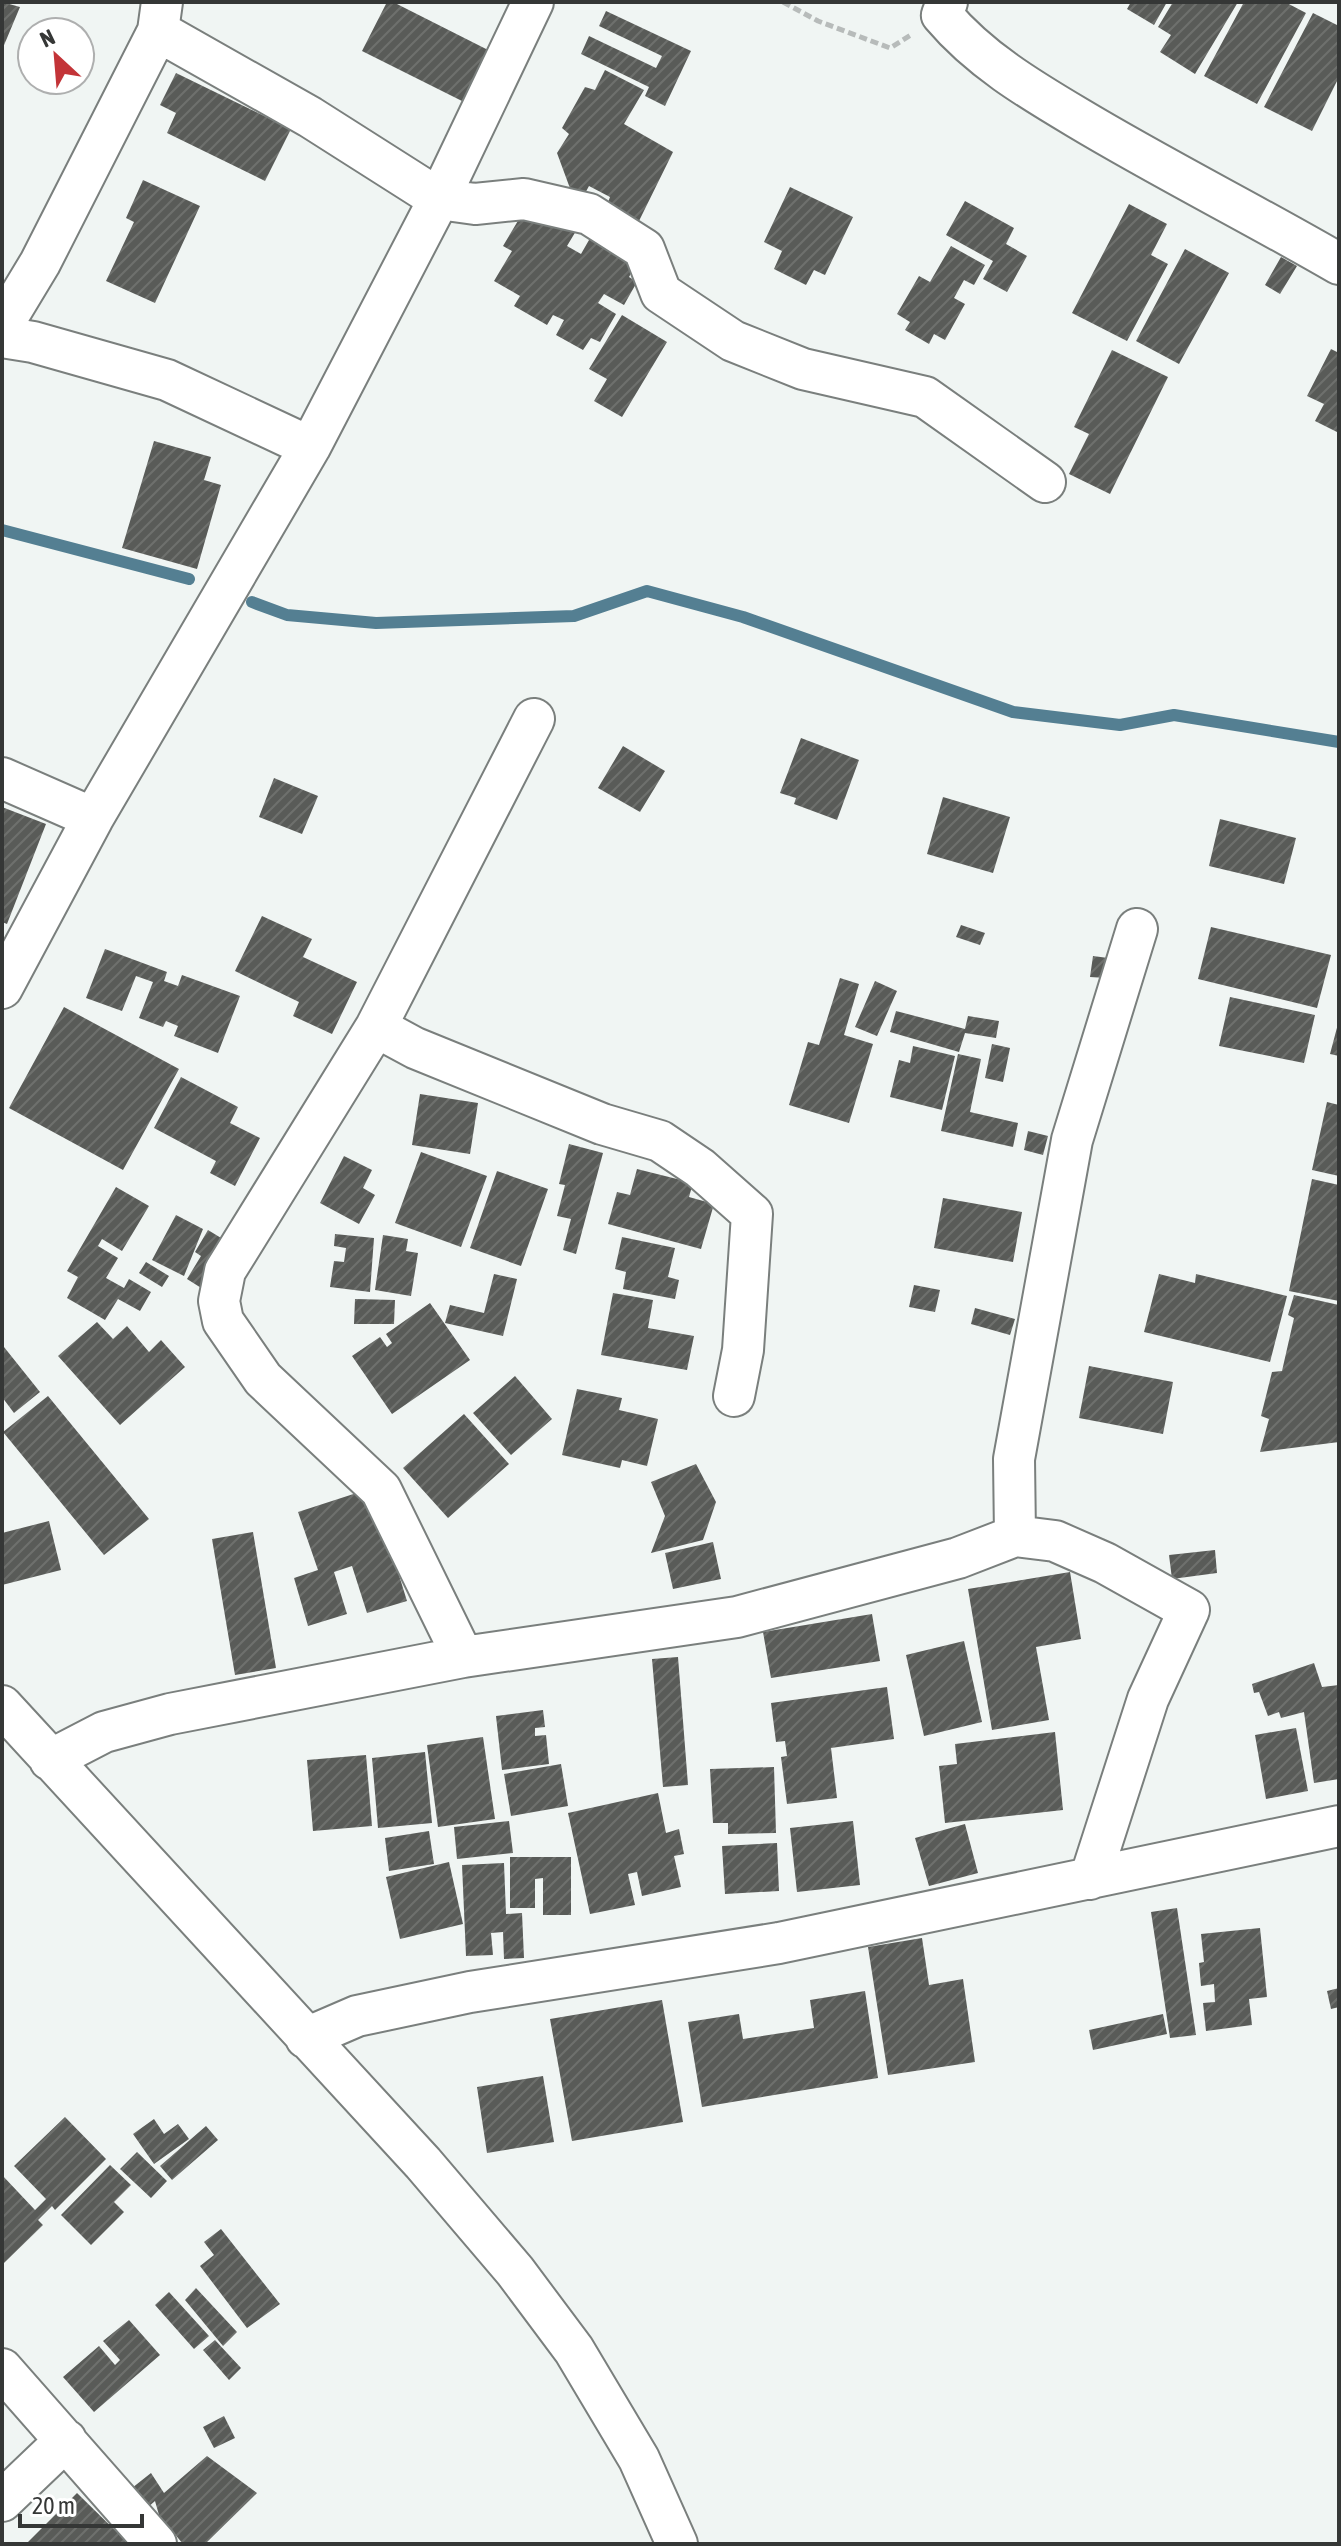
<svg xmlns="http://www.w3.org/2000/svg" width="1341" height="2546" font-family="'Asap Condensed',sans-serif">
	<style>
		.lines { fill: none; stroke-linecap: round; stroke-linejoin: round }
		.stream { stroke: #547f92; stroke-width: 12 }
		.building { fill: url(#building-hatch) }
		.street-casing { stroke: #7a7f7d; stroke-width: 44 }
		.path { stroke: #b7bbba; stroke-width: 5; stroke-dasharray: 8 4; stroke-linecap: butt }
		.street { stroke: #fff; stroke-width: 40 }
	</style>
	<defs>
		<pattern id="building-hatch" width="6" height="6" patternUnits="userSpaceOnUse" patternTransform="scale(2)"><rect width="6" height="6" fill="#595b58"/><path d="M-1 1l2-2M0 6l6-6M5 7l2-2" fill="none" stroke="#6e706d"/></pattern>
	</defs>
	<rect width="100%" height="100%" fill="#f0f5f3"/>
	<g class="lines">
		<path class="stream" d="M2 530 189 579
			M252 602 287 615 376 623 574 616 647 591 743 617 1013 712 1120 725 1174 715 1339 742"/>
	</g>
	<path class="building" d="M2 2 20 7 2 50Z
		M387 2H393L496 54 470 105 362 51Z
		M1131 2H1167L1154 25 1127 9Z
		M1173 2H1238L1195 74 1160 52 1171 35 1158 27Z
		M1244 2H1285L1306 13 1257 104 1204 76Z
		M606 11 691 51 665 106 645 96 649 87 581 54 589 36 656 68 662 56 599 26Z
		M1313 13 1339 26V77L1312 131 1264 107Z
		M605 70 644 90 624 124 673 152 637 225 606 208 610 197 589 186 583 197 571 191 557 153 569 134 562 128 585 87 595 90Z
		M176 73 291 129 265 181 167 133 176 113 160 105Z
		M143 180 200 206 155 303 106 281 134 222 126 218Z
		M790 187 853 217 825 275 814 270 806 285 774 269 782 251 764 242Z
		M965 201 1014 228 1006 244 1027 256 1007 292 983 279 993 261 946 235Z
		M1129 204 1167 224 1151 255 1168 264 1127 341 1072 313Z
		M525 209 579 226 567 246 581 254 593 233 607 241 604 248 635 266 629 277 637 282 624 305 604 294 598 303 616 314 600 342 591 338 583 350 556 335 564 320 553 315 547 325 514 306 520 296 494 281 512 251 503 246Z
		M951 246 985 265 974 285 964 280 954 298 965 304 945 340 934 334 929 344 905 330 910 322 897 314 919 276 930 282Z
		M1185 249 1229 273 1179 364 1136 341Z
		M1281 257 1297 266 1280 294 1265 285Z
		M622 315 667 342 622 417 594 401 607 379 589 369Z
		M1331 349 1339 353V433L1315 421 1324 404 1307 396Z
		M1112 350 1168 377 1110 494 1069 474 1089 434 1074 427Z
		M154 441 211 457 204 480 221 485 197 569 122 548Z
		M801 738 859 760 837 820 794 804 796 798 780 793Z
		M623 746 665 771 640 812 598 788Z
		M274 778 318 796 302 834 259 817Z
		M943 797 1010 817 993 873 927 854Z
		M2 807 46 824 7 924 2 922Z
		M1220 819 1296 838 1284 884 1209 866Z
		M262 916 312 939 303 957 357 982 332 1034 293 1016 299 1002 235 971Z
		M961 925 985 933 980 945 956 937Z
		M1211 927 1331 955 1317 1008 1198 979Z
		M105 949 167 972 164 981 178 986 182 975 240 996 218 1053 174 1036 178 1026 166 1021 163 1027 139 1018 153 982 136 976 122 1011 86 998Z
		M1093 956 1108 958 1106 978 1090 977Z
		M840 978 859 984 844 1035 873 1044 849 1123 789 1105 808 1042 819 1045Z
		M875 981 897 991 877 1036 855 1027Z
		M1230 997 1315 1015 1304 1063 1219 1046Z
		M64 1007 179 1069 123 1170 9 1108Z
		M896 1011 965 1029 968 1016 999 1021 996 1038 965 1033 959 1052 890 1032Z
		M1339 1020V1056L1330 1054Z
		M992 1044 1010 1048 1003 1082 985 1078Z
		M913 1046 955 1056 942 1110 890 1097 899 1060 910 1063Z
		M958 1054 981 1059 970 1112 1018 1123 1013 1147 941 1131Z
		M181 1077 238 1107 230 1123 260 1138 235 1186 210 1173 216 1161 154 1128Z
		M420 1094 478 1103 470 1154 412 1145Z
		M1327 1102 1339 1105V1176L1312 1170Z
		M1028 1131 1048 1136 1043 1155 1024 1150Z
		M569 1144 603 1153 576 1254 563 1250 571 1219 557 1216 565 1185 559 1184Z
		M421 1152 487 1176 461 1247 395 1223Z
		M344 1156 372 1170 363 1188 375 1195 359 1224 320 1203Z
		M637 1169 693 1183 689 1197 714 1204 701 1249 608 1224 617 1192 630 1195Z
		M497 1171 548 1189 521 1266 470 1248Z
		M1312 1179 1339 1185V1301L1289 1291Z
		M116 1187 149 1206 122 1251 102 1239 98 1246 118 1258 106 1278 124 1288 129 1279 151 1292 140 1311 118 1299 105 1320 67 1298 78 1277 67 1271Z
		M943 1198 1022 1212 1013 1262 934 1248Z
		M176 1215 203 1229 184 1276 152 1260Z
		M208 1230 226 1241 206 1291 187 1279 201 1256 195 1252Z
		M335 1234 374 1238 370 1292 330 1287 334 1261 344 1262 346 1248 334 1246Z
		M383 1235 408 1239 406 1251 418 1253 411 1296 375 1290Z
		M622 1237 675 1248 668 1277 679 1280 675 1299 623 1289 626 1272 615 1269Z
		M146 1262 169 1276 162 1287 139 1273Z
		M494 1274 517 1279 503 1336 445 1323 450 1305 484 1313Z
		M1159 1274 1195 1283 1196 1274 1287 1296 1270 1362 1144 1332Z
		M914 1285 940 1290 935 1312 909 1307Z
		M613 1293 653 1300 648 1328 694 1336 687 1370 601 1355Z
		M1294 1295 1339 1305V1442L1260 1452 1269 1419 1261 1416 1272 1372 1282 1371 1294 1318 1288 1315Z
		M355 1299 395 1300 394 1324H354Z
		M430 1303 470 1360 392 1414 352 1356 380 1337 387 1347 392 1343 386 1334Z
		M975 1308 1015 1319 1010 1335 971 1324Z
		M97 1322 113 1339 127 1326 149 1352 161 1340 185 1367 120 1425 58 1356Z
		M4 1347 40 1392 14 1413 2 1397Z
		M1089 1366 1173 1382 1163 1434 1079 1418Z
		M515 1376 552 1419 511 1455 473 1413Z
		M577 1389 622 1398 619 1410 658 1419 647 1466 622 1460 620 1468 562 1455Z
		M48 1396 149 1519 104 1555 3 1432Z
		M464 1414 509 1464 448 1518 403 1468Z
		M696 1464 716 1502 703 1540 651 1553 665 1516 651 1482Z
		M372 1488 407 1601 367 1613 352 1566 334 1572 347 1614 308 1626 294 1578 318 1570 298 1512Z
		M49 1521 61 1570 2 1585V1533Z
		M253 1532 276 1668 235 1675 212 1539Z
		M713 1542 721 1579 673 1589 665 1553Z
		M1215 1550 1217 1573 1172 1579 1169 1555Z
		M1070 1572 1081 1639 1036 1647 1049 1720 992 1730 968 1589Z
		M872 1614 880 1661 771 1678 763 1632Z
		M964 1641 982 1722 924 1736 906 1655Z
		M678 1657 688 1785 663 1787 652 1659Z
		M1314 1663 1322 1687 1339 1685V1779L1314 1783 1304 1712 1281 1718 1279 1712 1268 1716 1259 1692 1254 1693 1252 1684Z
		M887 1687 894 1739 831 1748 837 1798 787 1804 781 1757 787 1756 785 1741 776 1742 771 1703Z
		M543 1710 545 1727 535 1728V1736L546 1735 549 1764 502 1770 496 1716Z
		M1296 1728 1308 1791 1266 1799 1255 1735Z
		M1055 1732 1063 1810 945 1823 939 1766 957 1764 955 1744Z
		M483 1737 495 1819 438 1827 427 1745Z
		M425 1752 432 1823 378 1828 372 1758Z
		M366 1755 372 1826 313 1831 307 1760Z
		M561 1764 568 1806 511 1816 504 1774Z
		M774 1767 776 1833 728 1834V1823H713L710 1769Z
		M658 1793 666 1833 679 1829 684 1854 674 1856 681 1887 642 1896 637 1872 628 1874 635 1905 590 1914 568 1813Z
		M509 1821 513 1853 457 1859 454 1827Z
		M853 1821 860 1885 797 1892 790 1828Z
		M965 1824 978 1873 929 1886 915 1838Z
		M429 1831 434 1864 389 1871 385 1838Z
		M777 1843 779 1891 725 1894 722 1846Z
		M510 1857H571V1915H543V1878L535 1879V1908H510Z
		M449 1862 463 1924 400 1939 386 1877Z
		M504 1863 506 1914 522 1913 524 1958 504 1959 503 1932 491 1933 493 1955 466 1956 462 1865Z
		M1177 1908 1196 2035 1170 2038 1151 1912Z
		M1260 1928 1267 1997 1249 1999 1252 2025 1206 2031 1203 2003 1215 2002 1214 1984 1201 1986 1199 1963 1204 1962 1201 1934Z
		M922 1938 929 1985 963 1979 975 2062 888 2075 868 1947Z
		M1339 1988V2007L1331 2009 1327 1991Z
		M865 1991 878 2078 702 2107 688 2022 739 2014 743 2039 814 2028 810 2000Z
		M662 2000 683 2122 572 2141 550 2019Z
		M1163 2014 1167 2034 1093 2050 1089 2030Z
		M543 2076 554 2142 487 2153 477 2087Z
		M65 2117 106 2159 55 2210 52 2206 38 2220 43 2225 4 2263 2 2175 35 2210 46 2199 14 2166Z
		M154 2119 164 2134 178 2124 189 2139 154 2164 133 2134Z
		M206 2126 218 2140 172 2180 160 2166Z
		M137 2152 167 2181 151 2198 120 2169Z
		M110 2165 131 2185 114 2202 124 2212 91 2245 61 2215Z
		M221 2229 280 2304 247 2328 200 2266 214 2255 204 2242Z
		M196 2288 237 2332 223 2346 185 2300Z
		M169 2292 209 2336 194 2349 155 2305Z
		M129 2320 160 2355 94 2412 63 2377 99 2346 115 2365 120 2360 103 2341Z
		M215 2340 241 2368 229 2380 203 2350Z
		M224 2416 235 2438 214 2448 203 2427Z
		M207 2456 257 2493 205 2544H183L159 2515 155 2501 147 2508 132 2488 151 2473 164 2493Z
		M77 2493 129 2544H26Z"/>
	<g class="lines">
		<defs>
			<path id="street" d="M162 2 158 31 310 117 439 199 475 204 524 199 589 214 644 249 661 293 733 341 803 369 925 397 1045 482
				M947 2 942 15C979 59 1029 89 1078 118 1163 169 1253 214 1339 264
				M2 326 40 263 158 31
				M2 337 33 342 167 380 310 447
				M2 778 93 818
				M2 988 93 818 310 447 439 199 533 2
				M376 1027 534 719
				M1015 1536 1014 1459 1072 1140 1137 929
				M463 1657 381 1490 263 1379 223 1321 219 1301 225 1271 376 1027 415 1048 602 1124 660 1141 700 1168 752 1214 743 1350 734 1396
				M2 1706 423 2163 515 2271 574 2350 639 2459 677 2544
				M50 1760 104 1732 170 1714 463 1657 737 1617 958 1558 1015 1536 1055 1541 1105 1563 1189 1610 1148 1699 1090 1879
				M306 2038 357 2016 470 1992 779 1943 1339 1826
				M2 2369 156 2544
				M2 2501 66 2440"/>
		</defs>
		<use href="#street" class="street-casing"/>
		<path class="path" d="M783 2 818 21 890 48 911 35"/>
		<use href="#street" class="street"/>
	</g>
	<rect width="1341" height="2546" fill="none" stroke="#353736" stroke-width="8"/>
	<g transform="translate(56 56) rotate(334)"><circle r="38" fill="#ffffff" stroke="#aeafaf" stroke-width="2"/>
	<path d="M0-6L14 30L0 20L-14 30Z" fill="#c33438"/>
	<text y="-12" font-size="22" font-weight="bold" text-anchor="middle" fill="#353736">N</text>
	</g>
	<path d="M20 2514v12h122v-12" fill="none" stroke="#353736" stroke-width="4"/>
	<text x="32" y="2514" font-size="24" fill="#353736" stroke="#ffffff" stroke-width="6" paint-order="stroke">20 m</text>
</svg>
